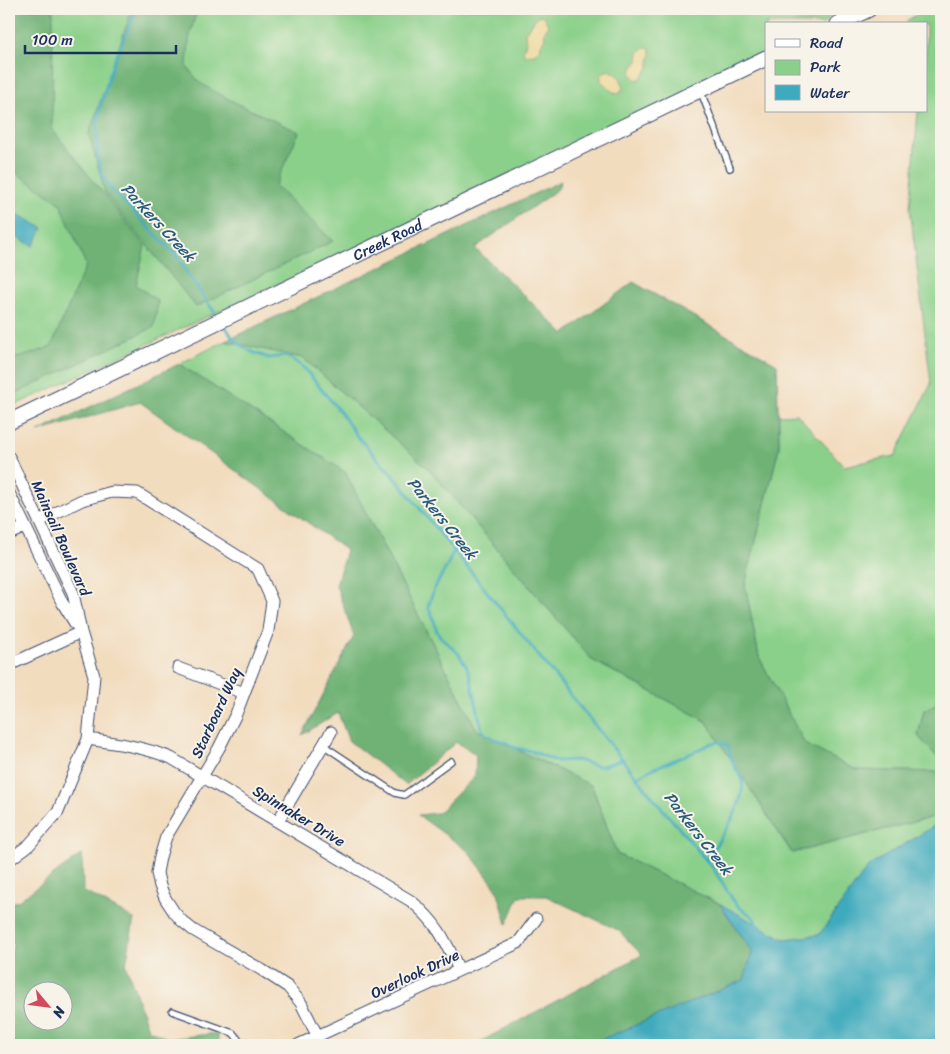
<svg xmlns="http://www.w3.org/2000/svg" width="950" height="1054" font-family="Sriracha,sans-serif">
	<style>
		.green { fill: #8bd08a; stroke: #538074 }
		.forest { fill: #70b276; stroke: #46706a; fill-rule: evenodd }
		.sand { fill: #eeda9e; stroke: #84847e }
		.water { fill: #3eaabd; stroke: #2c6c8e }
		.lines { fill: none; stroke-linecap: round; stroke-linejoin: round }
		.stream { stroke: #3eaabd; stroke-width: 3 }
		.service-casing { stroke: #3b496c; stroke-width: 8 }
		.minor-casing { stroke: #3b496c; stroke-width: 13 }
		.secondary-casing { stroke: #3b496c; stroke-width: 17 }
		.service { stroke: #fff; stroke-width: 5.5 }
		.minor { stroke: #fff; stroke-width: 11 }
		.secondary { stroke: #fff; stroke-width: 15 }
		.labels { text-anchor: middle; stroke-width: 4; stroke-linejoin: round; paint-order: stroke }
		.street-label { font-size: 15px; fill: #1b2f5e; stroke: #f7f3e8 }
		.water-label { font-size: 16px; font-style: italic; fill: #275a7f; stroke: #f7f3e8 }
	</style>
	<rect width="100%" height="100%" fill="#f7f3e8"/>
	<filter id="ink" filterUnits="userSpaceOnUse"><feTurbulence type="fractalNoise" baseFrequency=".02" numOctaves="2"/><feDisplacementMap in="SourceGraphic" scale="10" xChannelSelector="R" yChannelSelector="G"/><feConvolveMatrix kernelMatrix="1 2 1 2 8 2 1 2 1" color-interpolation-filters="sRGB"/></filter>
	<filter id="wash" filterUnits="userSpaceOnUse"><feTurbulence type="fractalNoise" baseFrequency=".0096" numOctaves="4" result="noise"/><feDisplacementMap in="SourceGraphic" scale="20" xChannelSelector="R" yChannelSelector="G"/><feGaussianBlur stdDeviation="1.12" result="paint"/><feColorMatrix in="noise" values="0 0 0 0 0 0 0 0 0 0 0 0 0 0 0 0 0 1.4 0 .05"/><feComposite in="paint" operator="in"/></filter>
	<g filter="url(#wash)">
		<rect width="100%" height="100%" fill="#f2dcbe"/>
		<path class="green" d="M9 9H850L822 24H766V54L700 90 9 408Z
			M927 9H941V701L924 710 918 736 941 761V772L856 770 804 744 759 657 745 585 779 447V415L797 414 844 466 895 456 931 384 910 208 918 111H926V24H909L906 21Z
			M225 341 303 358 429 469 592 660 706 721 792 853 941 815V822L869 866 819 935 784 939 720 904 617 854 592 786 477 730 345 472 179 364Z"/>
		<path class="forest" d="M9 9H53L52 129 145 246 136 285 158 301 154 327 9 397V353L18 358 51 347 86 265 60 203 9 168Z
			M132 9H197L189 39 187 67 200 83 234 102 299 132 275 186 333 241 196 307 105 193 89 134Z
			M561 181 558 189 475 248 564 334 633 282 777 364 779 447 745 585 759 657 805 744 856 770 941 772V815L792 853 706 721 592 660 429 469 303 358 225 341Z
			M179 364 345 472 477 730 592 786 617 854 720 904 752 952 744 980 588 1045H474L642 955 618 930 546 896H519L507 924 497 889 468 851 418 815 438 813 475 776 476 755 456 742 406 785 349 741 338 713 302 735 354 636 336 585 346 550 140 402 38 432Z
			M941 701V761L918 736 924 710Z
			M82 854 83 891 134 919 126 965 148 1029 169 1039 217 1033 219 1045H9V959L13 946 9 934V903L18 901ZM32 992H62V1022H32Z"/>
		<path class="sand" d="M540 15C546 15 546 21 548 26L544 32 545 38 541 44 540 50 534 54 525 55 523 51 526 42 525 33 535 19Z
			M645 48 650 49C653 55 649 57 649 63 649 65 649 66 649 68L640 79 637 80 632 75C630 68 634 66 638 61 639 54 638 51 645 48Z
			M609 70C617 73 623 79 623 88L619 93 613 92 601 81C600 75 604 71 609 70Z"/>
		<path class="water" d="M10 210 43 228 33 246 9 233V213Z
			M941 822V1045H588L744 980 752 952 720 904 784 939 819 935 869 866Z"/>
		<g class="lines">
			<path class="stream" d="M137 9 112 66 101 105 97 127V153L102 175 111 189 175 254 191 279 217 316
				M224 325 234 339 243 347 252 352 269 358 283 356 288 357 295 361 304 368 341 413 357 436 397 480 655 800 713 868 733 900 740 908 753 917 759 927
				M454 550 447 566 434 589 428 607 433 617 437 632 440 636 458 653 466 665 470 675 482 730 485 734 495 739 507 743 515 748 531 751 556 761 577 760 597 766H602L623 759
				M637 777 654 768 692 753 712 743 720 742 727 745C730 751 731 757 733 763 735 769 741 774 742 780 747 805 719 839 706 860"/>
		</g>
	</g>
	<g filter="url(#ink)">
		<g class="lines">
			<defs>
				<path id="service" d="M701 92 730 168
					M323 745 395 793 404 795 451 761
					M172 1011 233 1033 243 1045"/>
				<path id="minor" d="M9 457 73 593 81 632 94 676 88 739 58 812 29 845 9 860
					M9 493 62 602 76 625
					M39 521 82 500 112 492 137 493 258 569 272 601 268 631 236 714 219 748 166 837 160 857 157 873 160 886 165 898 174 912 182 921 193 930 262 970 288 987 301 1003 318 1037
					M9 534 25 527
					M9 665 81 632
					M178 668 244 693
					M88 739C116 743 145 747 171 758L411 901C437 922 445 940 459 970
					M278 821 331 732
					M298 1045 518 943 536 919"/>
				<g id="secondary">
					<path d="M838 24 869 9"/>
					<path id="s1" d="M9 422 766 58"/>
				</g>
			</defs>
			<use href="#service" class="service-casing"/>
			<use href="#minor" class="minor-casing"/>
			<use href="#secondary" class="secondary-casing"/>
			<use href="#service" class="service"/>
			<use href="#minor" class="minor"/>
			<use href="#secondary" class="secondary"/>
		</g>
	</g>
	<g class="labels">
		<g class="street-label">
			<text dy="5" stroke="none"><textPath href="#s1" startOffset="420">Creek Road</textPath></text>
			<text transform="translate(61 538) rotate(66)" y="5">Mainsail Boulevard</text>
			<text transform="translate(216 713) rotate(-65)" y="5">Starboard Way</text>
			<text transform="translate(299 816) rotate(31)" y="5">Spinnaker Drive</text>
			<text transform="translate(415 974) rotate(-25)" y="5">Overlook Drive</text>
		</g>
		<g class="water-label">
			<text transform="translate(159 222) rotate(47)" y="6">Parkers Creek</text>
			<text transform="translate(443 518) rotate(51)" y="6">Parkers Creek</text>
			<text transform="translate(699 833) rotate(52)" y="6">Parkers Creek</text>
		</g>
	</g>
	<rect width="950" height="1054" fill="none" stroke="#f7f3e8" stroke-width="30"/>
	<rect x="765" y="22" width="162" height="90" fill="#f7f3e8" stroke="#9fa5b1"/>
	<rect x="775" y="39" width="25" height="8" fill="#ffffff" stroke="#9fa5b1"/>
	<text x="810" y="48" font-size="15" fill="#1b2f5e">Road</text>
	<rect x="775" y="60" width="25" height="15" fill="#8bd08a" stroke="#9fa5b1"/>
	<text x="810" y="72" font-size="15" fill="#1b2f5e">Park</text>
	<rect x="775" y="85" width="25" height="15" fill="#3eaabd" stroke="#9fa5b1"/>
	<text x="810" y="98" font-size="15" fill="#1b2f5e">Water</text>
	<g transform="translate(48 1006) rotate(119)"><circle r="24" fill="#f7f3e8" stroke="#9fa5b1"/>
	<path d="M0-4L9 19L0 12L-9 19Z" fill="#d1495b"/>
	<text y="-8" font-size="14" font-weight="bold" text-anchor="middle" fill="#1b2f5e">N</text>
	</g>
	<path d="M25 45v8h151v-8" fill="none" stroke="#1b2f5e" stroke-width="2.5"/>
	<text x="32" y="45" font-size="15" fill="#1b2f5e" stroke="#f7f3e8" stroke-width="4" paint-order="stroke">100 m</text>
</svg>
